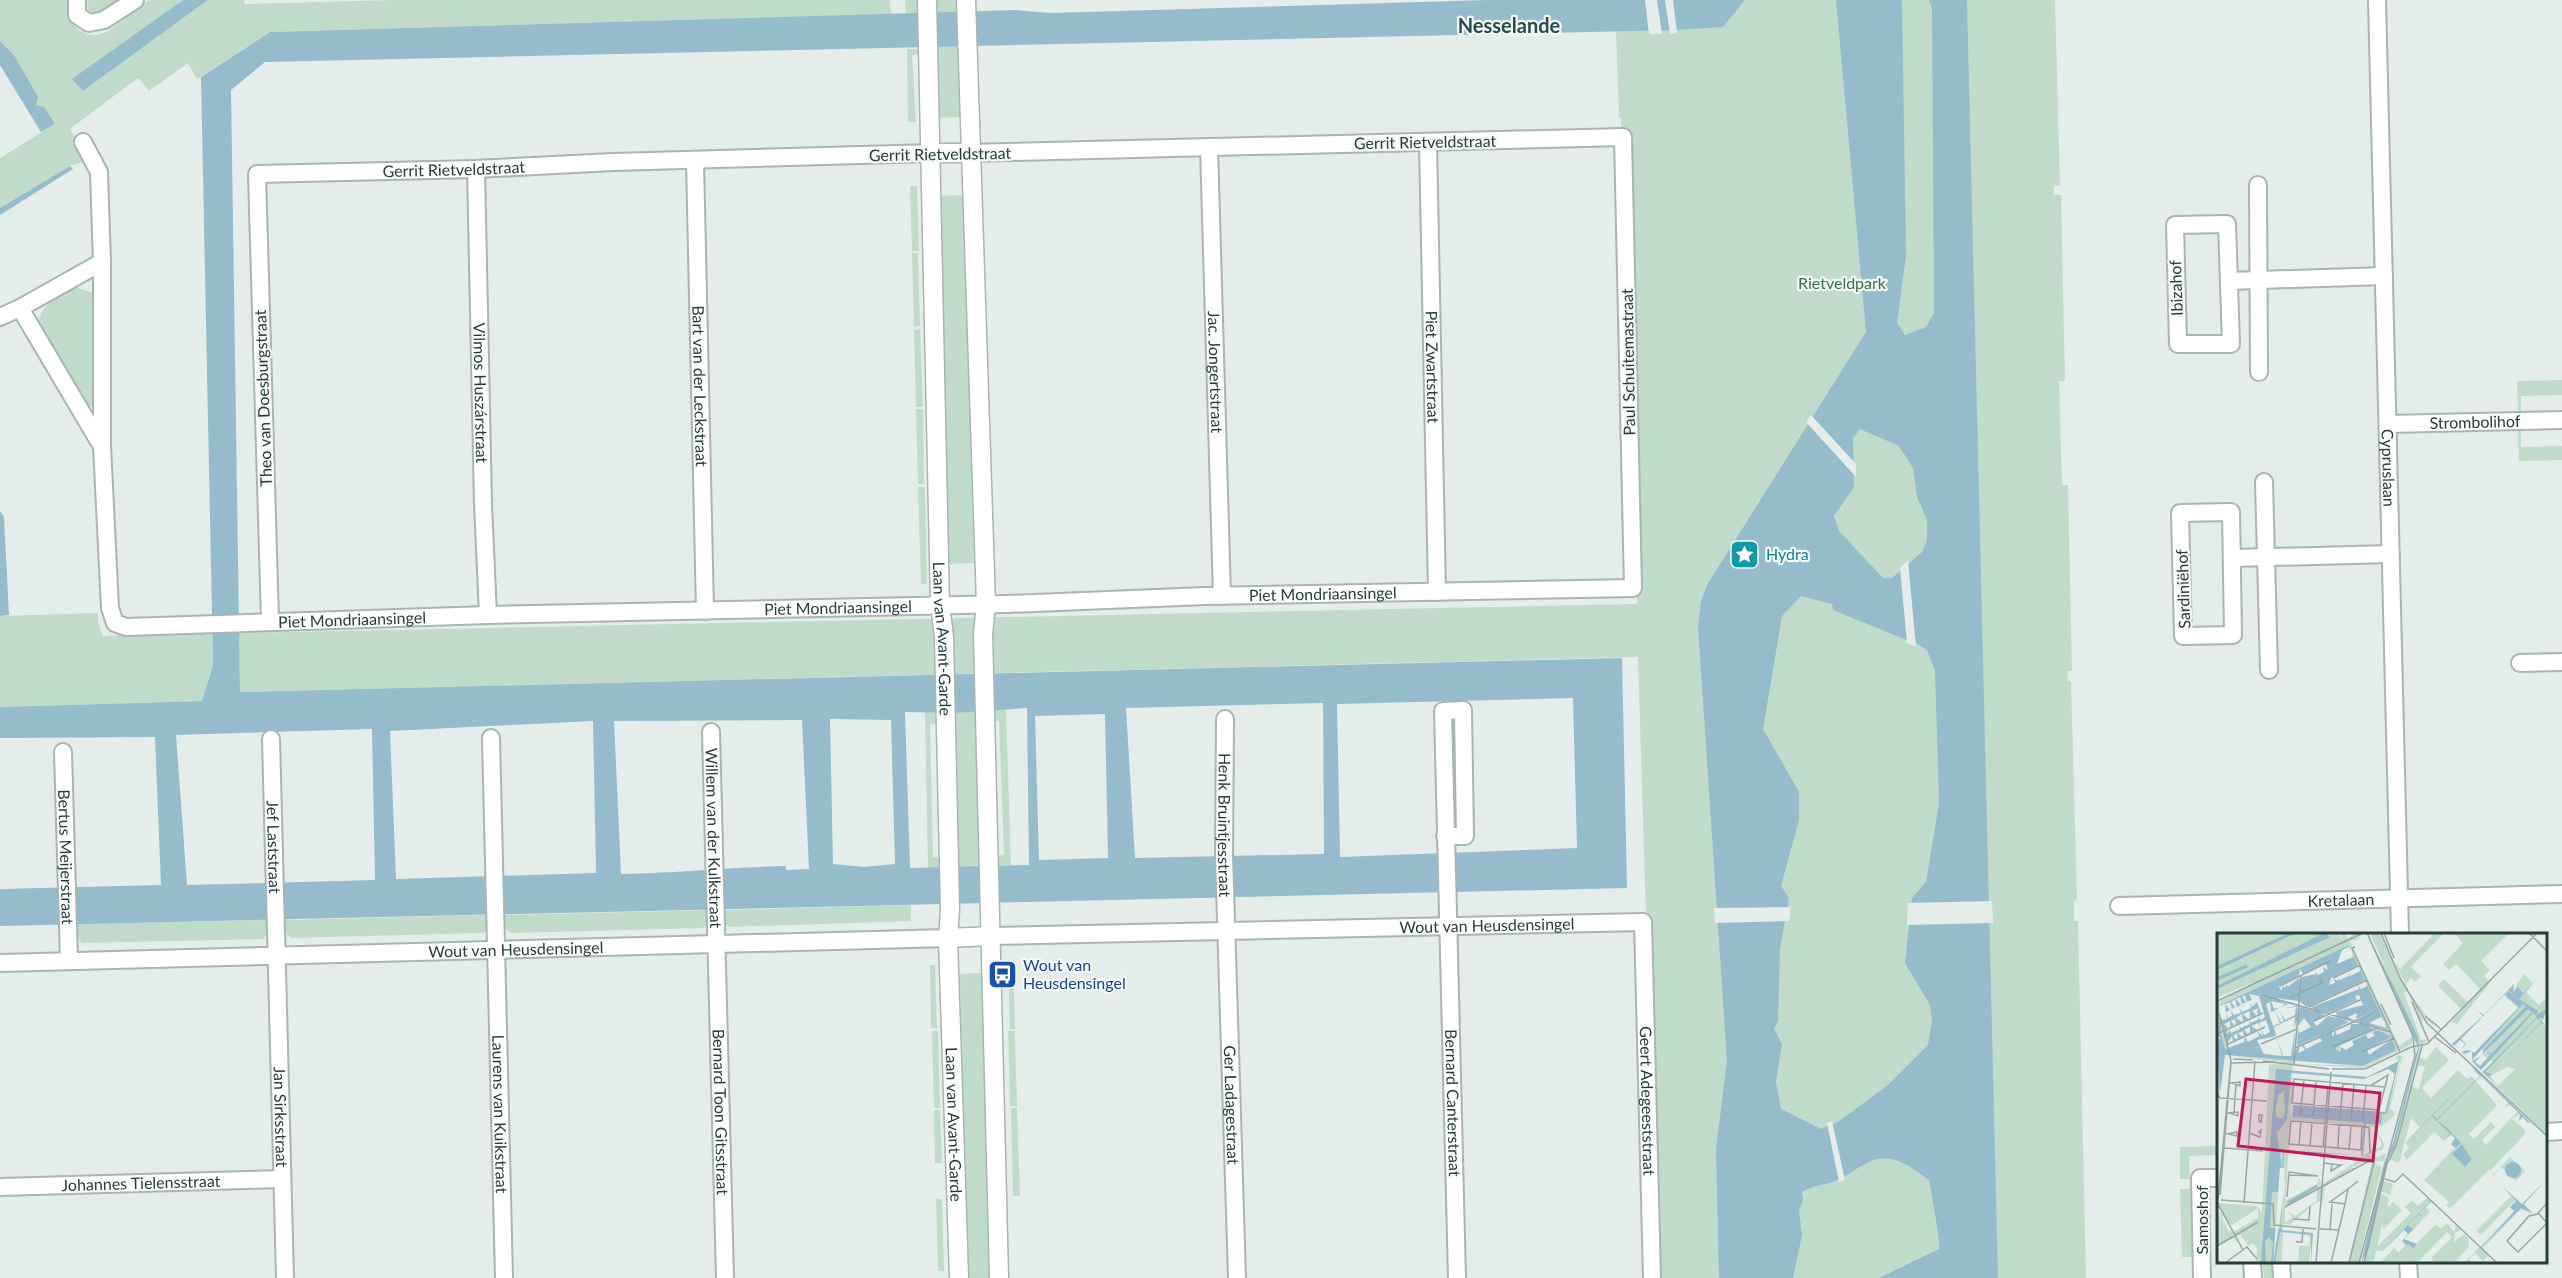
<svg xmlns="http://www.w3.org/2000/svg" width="2562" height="1278" font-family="Lato,sans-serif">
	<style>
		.green { fill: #c1dbcb }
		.water { fill: #94bccb; fill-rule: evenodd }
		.pier { fill: #e5edea }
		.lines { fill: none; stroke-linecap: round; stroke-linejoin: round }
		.minor-casing { stroke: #a8b5b1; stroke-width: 20 }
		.tertiary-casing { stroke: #a8b5b1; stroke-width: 21 }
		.minor { stroke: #fff; stroke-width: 16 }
		.tertiary { stroke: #fff; stroke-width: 18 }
		.labels { text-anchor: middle; stroke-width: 4.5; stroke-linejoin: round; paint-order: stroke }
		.street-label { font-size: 16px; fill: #263d39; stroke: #f6f9f8 }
		.park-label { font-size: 16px; fill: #356f52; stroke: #f6f9f8 }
		.culture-label { font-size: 16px; fill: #0d838f; stroke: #f6f9f8; text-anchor: start }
		.transit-label { font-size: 16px; fill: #164399; stroke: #f6f9f8; text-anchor: start }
		.quarter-label { font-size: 20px; font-weight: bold; fill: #244d48; stroke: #f6f9f8 }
		.inset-river { fill: none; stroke: #94bccb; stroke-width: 3 }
		.inset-road { fill: none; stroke: #99a7a3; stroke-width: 1.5 }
		.view { fill: #c2185b; fill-opacity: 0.15; stroke: #c2185b; stroke-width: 3 }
		.inset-edge { fill: none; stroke: #263d39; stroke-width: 3 }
	</style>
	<rect width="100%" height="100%" fill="#e5edea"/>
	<path class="green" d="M0 0H68C67 11 68 17 75 25 101 56 129 7 150 0 159 0 174 0 183 0L73 79 83 91 208 0H244L245 4 392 0H890L891 14 270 32 197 79 188 63 149 91 138 78 70 129 89 160 70 166 0 208V158L55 124 36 105 14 55 0 41Z
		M89 0H119L98 13 89 11 87 5Z
		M905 0H922L923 13H906Z
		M933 0H961L962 12 934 13Z
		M1617 0H2055L2060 186 2054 185V195H2061L2065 381H2059L2062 485H2068L2072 671H2067L2068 681H2071L2077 900 2074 901V921H2078L2086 1278H1657L1638 657 240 692 239 633 1637 604 1621 118H1619L1616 32H1618Z
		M962 46 963 117 938 118 937 47Z
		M907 49H921L922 54 912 55 916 122H908Z
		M910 186H917L919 251H912Z
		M965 195 974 563 949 564 940 196Z
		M912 253H918L920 326 914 327Z
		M76 287 93 293 95 404 89 408H85L39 326C38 304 59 297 76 287Z
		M920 329 923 407H916L914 330Z
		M2562 380V395L2521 396V412H2518L2517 381Z
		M916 409H923L924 484H918Z
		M2518 431H2521V447L2562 446V460L2519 461Z
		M918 487H925L927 584H921Z
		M98 613V623L103 636 212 631 213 665 202 701 0 707V616Z
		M1006 709 1011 865 996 866V856L1004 855 999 721 991 720 992 710Z
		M978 711 981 867 957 868 955 713Z
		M925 712 938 713V724H930L933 857H941L942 868H928Z
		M911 905V921L729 927 722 922 723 910Z
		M709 910V921L703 928 511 933 504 927 503 915Z
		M489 915 490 927 483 933 291 938 283 932V920H286Z
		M268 920 269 932 263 939 82 943 76 937 75 924Z
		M1008 963H1013L1015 1029H1010Z
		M930 965H935L937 1028H931Z
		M984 973 992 1278H967L960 974Z
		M932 1031H938L940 1108H934Z
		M1008 1031H1015L1017 1106H1010Z
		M1011 1108H1017L1020 1196H1013Z
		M934 1110H940L942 1163H935Z
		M2218 1146V1155L2189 1156 2190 1179H2180V1147Z
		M2180 1189H2190L2192 1257H2182Z
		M936 1199H942L944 1271H938Z
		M2263 1262H2273V1278H2264Z"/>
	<path class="water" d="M183 0H208L83 91 72 79Z
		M1488 0H1745L1723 27 1676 30 265 62 231 90 240 692 1622 658 1627 888 0 926V889L161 885 155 737 0 738V707L202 701 213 665 201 77 270 32 1016 10 1049 13ZM1573 698 1577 848 1340 857 1337 704ZM1323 703 1324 854 1135 858 1126 708ZM1027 708 1029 865 910 868 905 712 955 713ZM1105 714 1108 858 1039 860 1035 716ZM830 719 891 720 895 864 864 867 833 864ZM802 720 809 869 786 870V866C731 867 676 873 621 874L614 721ZM593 721 596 873 396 879 390 731ZM372 729 375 880 187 885 176 735Z
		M1836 0H1902L1906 256 1897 323 1905 335 1926 327 1934 313 1932 9 1929 0H1967L1998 1278H1879L1939 1249C1941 1244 1931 1190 1929 1180 1909 1166 1890 1149 1865 1164 1855 1169 1847 1176 1837 1180 1824 1186 1812 1185 1802 1192L1803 1200 1799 1210 1802 1235 1793 1278H1719L1716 1149 1727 1061 1698 626 1701 601 1707 585 1866 332ZM1860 429 1899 446 1913 468 1917 497 1927 520V540L1922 552 1892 578H1883L1839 531 1834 516 1854 487 1853 438ZM1801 596 1832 604 1833 610 1919 645 1927 650 1935 671 1939 803 1926 882 1912 898 1905 963 1930 1005 1932 1021 1928 1045 1888 1085 1838 1122 1821 1129 1781 1109 1776 1082 1782 1044 1774 1029 1778 1021 1780 949 1789 898 1781 886 1799 820V792L1763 729 1782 616Z
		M0 41 14 55 38 97 36 105 44 107 55 124 41 132 0 65Z
		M70 166 73 169 0 215V208Z
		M0 511 4 517 9 615 0 616Z"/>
	<path class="pier" d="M1645 0H1657L1662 34H1649Z
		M1665 0H1673L1677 33 1670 34Z
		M1811 415 1856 464V477L1806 422Z
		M1908 560 1916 647 1907 643 1900 568Z
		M1992 901 1993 923 1907 925 1908 903Z
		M1791 907 1789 921 1715 923 1714 908Z
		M1832 1121 1845 1180 1839 1182 1827 1123Z"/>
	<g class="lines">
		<defs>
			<g id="minor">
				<path d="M77 0V15L89 23 104 20 135 0"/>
				<path id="s1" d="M2377 0 2400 934"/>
				<path id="s2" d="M83 142 99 172 102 262V446L110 608 115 623 126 627 488 615 1008 604 1205 596 1633 588 1623 137 970 153"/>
				<path id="s3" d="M1428 142 1437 592"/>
				<path id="s4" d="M1209 147 1222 596"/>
				<path id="s5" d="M695 161 705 611"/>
				<path id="s6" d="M476 169 483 504 488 615"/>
				<path d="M2258 185 2259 372"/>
				<path d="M2227 224 2231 344H2178L2175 225Z"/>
				<path d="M2229 281 2384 276"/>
				<path d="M0 317 20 308"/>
				<path id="s7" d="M2388 424 2562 420"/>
				<path d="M101 445 20 308 102 262"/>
				<path d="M2264 482 2269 670"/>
				<path d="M2231 512 2233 635 2183 636 2180 513Z"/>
				<path d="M2232 558 2391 554"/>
				<path id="s8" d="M270 621 257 174 476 169 613 162 932 153"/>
				<path d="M2520 663 2562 662"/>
				<path id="s9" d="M1225 719 1224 855 1237 1278"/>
				<path id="s10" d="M711 732 725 1278"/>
				<path id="s11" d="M491 738 504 1278"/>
				<path id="s12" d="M271 739 285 1278"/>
				<path id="s13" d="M63 752 69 960"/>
				<path id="s14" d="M1445 836H1465L1463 710 1443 711C1446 900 1454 1089 1457 1278"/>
				<path id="s15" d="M2119 906 2562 894"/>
				<path id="s16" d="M992 936 1643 922 1652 1278"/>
				<path id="s17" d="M0 963 948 938"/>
				<path d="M2546 1132 2562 1131"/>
				<path id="s18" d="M0 1187 282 1179"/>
				<path d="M2252 1262 2253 1278"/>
				<path d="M2281 1262 2282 1278"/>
				<path d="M2408 1262 2409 1278"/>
				<path d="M2202 1278 2200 1178H2218"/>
			</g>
			<g id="tertiary">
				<path id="s19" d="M927 0 940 605 944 637 950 909 948 938 959 1278"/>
				<path d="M966 0 986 604 983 634 999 1278"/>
				<path d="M932 153H970"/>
				<path d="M948 938 992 936"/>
			</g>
		</defs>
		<use href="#minor" class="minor-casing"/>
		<use href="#tertiary" class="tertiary-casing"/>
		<use href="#minor" class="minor"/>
		<use href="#tertiary" class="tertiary"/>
	</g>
	<defs>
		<symbol id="sight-square" viewBox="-11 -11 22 22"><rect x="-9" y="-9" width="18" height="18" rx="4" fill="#0f9aa8" stroke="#f6f9f8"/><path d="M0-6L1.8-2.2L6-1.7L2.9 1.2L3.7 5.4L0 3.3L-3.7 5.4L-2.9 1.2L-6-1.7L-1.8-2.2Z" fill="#fff"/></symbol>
		<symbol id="bus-square" viewBox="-11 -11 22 22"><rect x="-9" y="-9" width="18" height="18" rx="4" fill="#1a4fb4" stroke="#f6f9f8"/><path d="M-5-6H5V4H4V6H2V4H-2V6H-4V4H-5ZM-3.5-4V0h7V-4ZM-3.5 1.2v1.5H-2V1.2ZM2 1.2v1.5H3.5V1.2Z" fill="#fff"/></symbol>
	</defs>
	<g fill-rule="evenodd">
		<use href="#sight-square" x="1728" y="538" width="33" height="33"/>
		<use href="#bus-square" x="986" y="958" width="33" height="33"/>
	</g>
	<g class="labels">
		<g class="street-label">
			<text transform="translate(1425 142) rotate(-1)" y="6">Gerrit Rietveldstraat</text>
			<text transform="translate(940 154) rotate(-1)" y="6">Gerrit Rietveldstraat</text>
			<text dy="6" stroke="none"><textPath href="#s8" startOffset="644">Gerrit Rietveldstraat</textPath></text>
			<text transform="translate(2176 288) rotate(-92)" y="6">Ibizahof</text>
			<text transform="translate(1628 362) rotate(-91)" y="6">Paul Schuitemastraat</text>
			<text dy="6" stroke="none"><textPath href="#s3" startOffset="225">Piet Zwartstraat</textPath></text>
			<text dy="6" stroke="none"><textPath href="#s4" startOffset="225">Jac. Jongertstraat</textPath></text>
			<text dy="6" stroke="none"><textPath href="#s5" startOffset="225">Bart van der Leckstraat</textPath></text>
			<text dy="6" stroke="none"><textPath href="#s6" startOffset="224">Vilmos Huszárstraat</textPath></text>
			<text transform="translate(263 398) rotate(-92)" y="6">Theo van Doesburgstraat</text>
			<text dy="6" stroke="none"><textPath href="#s7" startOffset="87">Strombolihof</textPath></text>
			<text dy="6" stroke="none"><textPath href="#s1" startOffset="468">Cypruslaan</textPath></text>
			<text transform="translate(2183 589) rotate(-92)" y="6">Sardiniëhof</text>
			<text dy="6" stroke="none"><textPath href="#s2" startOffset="1695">Piet Mondriaansingel</textPath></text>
			<text dy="6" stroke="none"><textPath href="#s2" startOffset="1210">Piet Mondriaansingel</textPath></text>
			<text dy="6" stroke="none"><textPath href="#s2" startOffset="724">Piet Mondriaansingel</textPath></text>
			<text dy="6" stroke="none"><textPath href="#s19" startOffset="639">Laan van Avant-Garde</textPath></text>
			<text dy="6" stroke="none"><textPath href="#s9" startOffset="106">Henk Bruintjesstraat</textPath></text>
			<text dy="6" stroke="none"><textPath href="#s10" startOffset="106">Willem van der Kulkstraat</textPath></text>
			<text dy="6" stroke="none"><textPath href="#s12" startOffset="108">Jef Laststraat</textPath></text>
			<text dy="6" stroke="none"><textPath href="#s13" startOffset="105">Bertus Meijerstraat</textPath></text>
			<text dy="6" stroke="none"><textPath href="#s15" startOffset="222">Kretalaan</textPath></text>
			<text dy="6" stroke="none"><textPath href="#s16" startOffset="495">Wout van Heusdensingel</textPath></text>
			<text dy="6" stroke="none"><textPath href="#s17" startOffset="516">Wout van Heusdensingel</textPath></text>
			<text dy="6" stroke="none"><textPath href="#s16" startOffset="830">Geert Adegeeststraat</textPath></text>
			<text dy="6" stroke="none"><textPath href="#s14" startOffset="558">Bernard Canterstraat</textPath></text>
			<text dy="6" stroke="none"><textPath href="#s9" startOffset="386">Ger Ladagestraat</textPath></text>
			<text dy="6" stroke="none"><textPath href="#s10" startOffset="380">Bernard Toon Gitsstraat</textPath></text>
			<text dy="6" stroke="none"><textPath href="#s11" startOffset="376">Laurens van Kuikstraat</textPath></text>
			<text dy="6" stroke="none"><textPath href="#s12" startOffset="378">Jan Sirksstraat</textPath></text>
			<text dy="6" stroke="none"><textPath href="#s19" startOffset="1125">Laan van Avant-Garde</textPath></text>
			<text dy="6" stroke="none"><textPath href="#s18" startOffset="141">Johannes Tielensstraat</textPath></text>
			<text transform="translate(2202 1220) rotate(-90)" y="6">Samoshof</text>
		</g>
		<g class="park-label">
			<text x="1842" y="289">Rietveldpark</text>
		</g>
		<g class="culture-label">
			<text x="1766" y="560">Hydra</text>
		</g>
		<g class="transit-label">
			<text x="1023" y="971">Wout van<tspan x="1023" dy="18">Heusdensingel</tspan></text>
		</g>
		<g class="quarter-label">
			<text x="1509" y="33">Nesselande</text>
		</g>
	</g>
	<g transform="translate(2217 933)">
		<rect width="330" height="330" fill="#e5edea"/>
		<path d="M0 0H122L126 8 124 0H129L130 6 139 0H149L142 4 146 14 143 6 133 8 182 113 196 103 195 111 146 135 78 131 145 133 180 116 171 109 175 105 161 97 124 112 122 119 118 115 156 96 171 97 132 12 1 73 11 116H8L0 92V70L38 48 0 65ZM153 0H163L206 87 204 89 190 58 187 60 204 107 210 106 208 110 202 112ZM218 0H227L194 34 204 43 198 49 194 44 188 53 219 96 205 80 182 42 179 30 183 36ZM237 0H292L264 28 273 37 267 43 272 48 279 42 240 91 234 89 263 56 239 31 232 37 226 31 246 10ZM307 41 316 50 309 59 322 72 330 64V76L323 83 326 86 330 82 324 90 330 94V202L265 139 276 129 266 122 281 106 267 119 263 115 301 75 287 62 292 57 295 59ZM290 134 298 136 281 153 273 143ZM227 46 251 69 244 76 221 53ZM203 113 204 117 194 152 198 155 202 156 208 133 200 132 202 125 209 127 219 114 232 127 205 155 214 165 241 137 250 146 254 143 280 172 252 201 257 206 274 189 278 194 265 207 269 212 300 179 290 167 304 180 295 186 308 197 307 202 273 238 277 241 293 224 308 238 299 248 284 234 277 242 284 251 272 237 233 276 229 272 232 269 207 247 242 210 234 201 227 208 217 199 190 227 186 222 192 214 188 210 203 194 194 185 182 230 172 226 178 218 183 196 177 217 169 231 167 248 176 251 173 262 164 258 163 260 172 265 170 275 176 269 185 277 167 296 165 291 160 314 194 280 188 274 195 267 201 273 210 265 214 268 208 274 213 278 196 296 191 291 166 317 159 318 155 330H146L169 232 177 216ZM245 211 255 226 248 234 235 221ZM183 122 189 127 185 125 173 176 177 178V183L160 197 167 211 166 216 154 221 158 225 169 220 167 228 147 229 133 235H138L108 252 106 268 98 270 73 292 66 291 65 328 73 330H39L40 315 36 310 26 316 31 312 23 301 18 304 20 311 17 305 0 313V279L14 302 12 297 16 299 41 285V273L45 281 52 132 68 129 12 123 76 127 74 184 147 190V193L74 187 68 271 69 267 100 251 102 244 104 251 100 255 140 228 106 222 142 224 165 213 159 195 149 191H163L165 181H170L183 130 178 124ZM100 257V267L78 283 71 278 75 285 68 289V275ZM155 229 165 234 141 330H131ZM294 263 298 267 264 302 259 298ZM1 270 40 273V276L15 292 4 281 11 296 2 280 5 278 0 275ZM307 271 316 281 304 276 266 315 271 323 266 328 258 320 252 326 256 330H247L303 273 314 280ZM230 290 237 299 239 292 243 297 238 300 237 309 247 301 259 312 251 305 252 314 237 330H218L214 325 235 304 230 299 200 330H163L177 315 182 320 191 311 196 315 219 291 224 296ZM86 301 95 302 92 330H81L82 313H92L93 303Z" fill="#c1dbcb" fill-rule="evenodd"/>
		<path d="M72 0H79L0 37V33ZM107 0 113 4 0 56V53ZM150 0 184 68 201 104 202 116 177 216 171 226 152 315 144 330 167 230 176 210 201 114ZM132 12 134 17 132 14 125 17 120 31 136 24 135 19 141 32 114 45 112 52 118 50 117 46 122 48 120 44 123 47 132 43 131 39 133 43 143 38 142 34 148 47 90 74 82 68 58 65 71 71 65 74 68 71 54 68 57 76 64 74 54 79 53 69 49 71 56 93 63 90 58 79 64 89 67 88 62 77 68 87 78 82 79 74 65 75 80 73V83L83 74 97 78 95 74 142 56 141 52 144 56 150 53 149 49 167 88 164 84 152 90 169 95 168 90 171 97 148 91 156 96 118 115 123 119 124 114 129 117 137 112 135 108 149 102 151 106 157 103 156 99 161 97 175 104 150 116 152 122 175 106 179 117 145 133 8 122 3 161 0 106H4L0 102 4 100 8 116 27 109 28 104 31 109 42 103 41 99 46 103 44 97 47 102 53 99 49 87 42 90 45 95 41 90 34 93 40 97 33 100V94L27 97 31 101 27 103 26 98 21 100 25 104 21 106 20 100 16 103 20 107 16 108 15 103 10 111 7 99 10 97V102L12 97 14 100 23 96 22 92 24 95 33 91 32 87 34 90 42 86 41 83 44 87 48 84 42 63 32 61 35 67 30 69 28 62 25 64 29 69 25 71 23 64 19 66 24 72 20 74 18 66 14 69 18 74 15 76 13 69 8 71 13 77 9 79 8 71 2 73 4 81 1 73ZM109 31 111 37 106 34 107 39 101 42 98 38 99 41 85 44 84 50 82 45 71 54 69 51 68 55 66 53 64 58 62 53 82 43 83 36 86 41ZM142 62 146 72 119 79 120 85 111 83 100 93 96 89 108 82 101 78 112 80 140 67 138 63ZM156 79 141 88 144 91H134L133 96 120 102 118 98 116 104 114 98 132 89 122 85 137 87 131 84 140 80 139 86ZM78 84 77 95 81 84V93L87 85 94 94 82 100 81 95 80 113 102 103 105 108 89 116 87 112 85 113 88 117 81 120 83 114 80 115 77 121 78 98 74 123H66L60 105 65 123 47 121 40 107 59 103 57 94ZM330 36 302 66 321 78 319 82 330 76 326 86 321 84 328 92 324 90 285 130 324 89 320 85 268 139 275 141 272 144 276 148 266 139 320 84 316 80 264 137 255 128 264 123 258 129 263 133 273 122 270 119 274 121 315 79 311 76 265 122 267 116 309 73 306 71 255 127V118L247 121 245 119 250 117 254 118 257 120 302 74 288 62 292 58 305 71 292 57 244 106 249 111 243 118 248 111 243 107 237 113 235 111 266 83 261 78 267 82 297 51 296 59 301 54 306 60 302 65ZM33 69 35 74 40 69 44 80 40 81 41 75 35 78 39 82 33 85V78L26 81 31 86 26 88 25 81 19 85 25 89 19 91 18 86 14 88 17 92 13 94V88L7 91 11 95 7 97 4 91V98L1 100 3 83 6 87 10 86 9 80 11 85 15 83 14 78 17 82 24 80 22 74 25 79 34 75ZM182 128 170 181H165L164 191H149L146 222 67 219 64 297 96 300 94 330V302L63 299 58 330H54L56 310 52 304 48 308 49 330H44L59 136 150 144ZM171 136 178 141 168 179 76 172 75 184 147 190 144 222 66 217 65 237 60 200 70 186 74 140 147 146ZM67 158 68 180 65 186 59 183V175L61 162ZM66 239 63 296 53 295 55 259H64ZM254 132 314 190 310 189 265 235 310 189 306 184 302 188 303 181 292 171 288 174 291 170 264 143 220 187 230 195 270 155 230 195 244 210 238 215 234 211 238 205 234 201 227 208 233 201 215 183 188 210 258 138ZM258 138 263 143 220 186 216 182ZM245 211 255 226 248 234 235 221ZM288 237a8 8 0 1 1 16 0a8 8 0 1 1-16 0ZM330 246 307 271 315 280 304 275 265 314 302 273 263 313 297 278 293 274 299 268 285 253 305 271ZM210 265 214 269 202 281 207 283 201 282 191 292 196 296 215 277 187 306 200 311 223 287 182 330 196 315 191 311 172 330 189 312 185 308 191 301 187 297 156 327 158 320 157 326 213 269Z" fill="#94bccb" fill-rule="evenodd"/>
		<path d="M63 235H67L68 254 56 330Z" fill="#e5edea"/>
		<path class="inset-river" d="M0 46 30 33M71 270 100 253"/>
		<path class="inset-road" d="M164 0 183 45 210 90 330 203M167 0 177 25M312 0 330 18M138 14 135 15 183 119M116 45 143 32M63 53 113 28M45 62 174 99M72 65 105 50 102 45M0 68 146 0M195 69 212 109M164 71 174 92M92 74 150 47M2 80 14 127M208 83 225 97M97 88 145 66M0 101 46 80M110 101 156 80M218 104 239 120M44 111 80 96M9 112 48 94M115 114 160 95M78 115 103 104M144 119 177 105M16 126 36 127M46 128 112 136M77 131 84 43M115 136H148L194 114 210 111 320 0M13 150 23 149V153L15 150M153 153 171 142 168 154 77 146 75 170 162 177 168 154M0 160 3 165 50 168M85 176 83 182 87 147M17 179 19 152M10 180 21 179V183L13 180M42 182H45L44 189 42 188ZM96 183 99 148M123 185 126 150M134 186 137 152M146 187 149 152M145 193 144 217 72 211 74 188 152 194 153 220M8 200 20 203V199L11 201M32 200 43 204 44 197 41 200M82 212 84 188M93 213 95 189M7 215 46 218M106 215 111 153M121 215 122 192M132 216 134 193M107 230 122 232H124L114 238 115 231M168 246 178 249 186 241 280 330M131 256 113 269 128 271 131 256 141 248M3 262 14 130 58 129M70 264 72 239 101 243 72 242M1 266 14 127M4 267 56 271 57 292 99 296M0 269 26 317M27 270 38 128M330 270 321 280 330 290M68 274 152 228M321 281 312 283 290 308 301 319 330 290M76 286 92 287 93 273M103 296 122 297M113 296 115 271M79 309H85L86 296M0 313 41 289M8 330 30 314 40 326M99 330 114 139M114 330 128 271M132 330 157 229M142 330 198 123 196 103 150 0M147 330 170 231 179 213 205 113"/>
		<path class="view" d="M29 146 163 160 156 228 21 213Z"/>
		<rect width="330" height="330" class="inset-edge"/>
	</g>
</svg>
